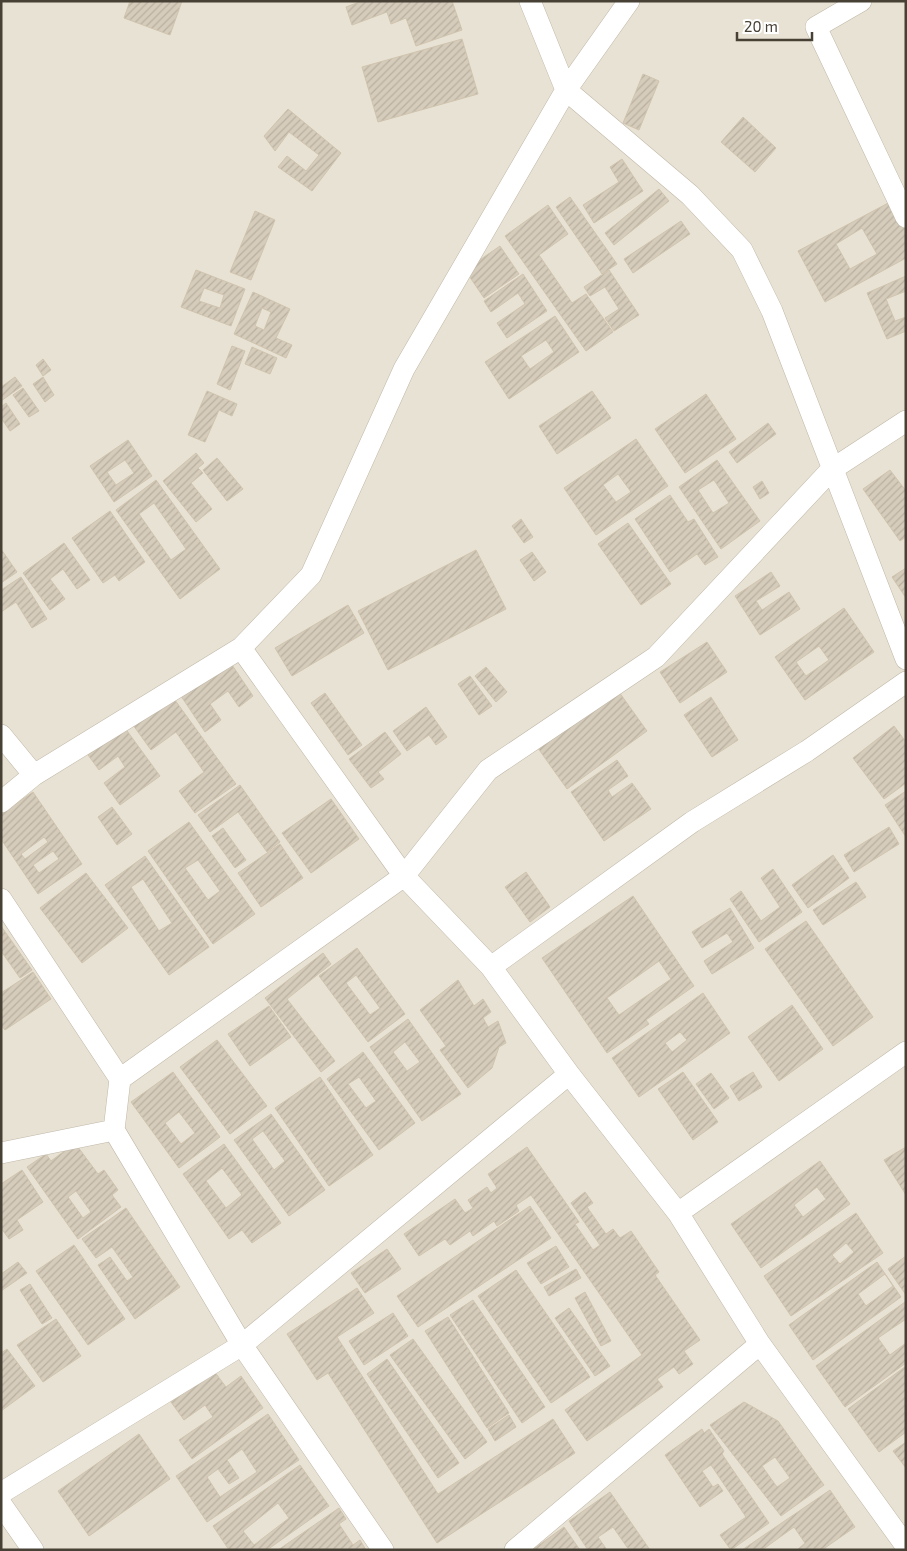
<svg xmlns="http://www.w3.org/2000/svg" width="907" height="1551" font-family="'Exo 2',sans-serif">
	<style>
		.residential { fill: #e8e2d4 }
		.building { fill: url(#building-hatch); stroke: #d1c4ae; fill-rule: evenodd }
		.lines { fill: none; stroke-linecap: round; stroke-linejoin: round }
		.minor-casing { stroke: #c0b8a8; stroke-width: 22 }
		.minor { stroke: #fff; stroke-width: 21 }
	</style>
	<defs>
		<pattern id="building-hatch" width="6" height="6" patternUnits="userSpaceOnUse" patternTransform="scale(1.25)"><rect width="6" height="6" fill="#d6ccbb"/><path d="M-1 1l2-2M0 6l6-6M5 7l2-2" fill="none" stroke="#b9b0a1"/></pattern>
	</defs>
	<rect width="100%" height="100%" fill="#f4f0e6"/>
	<path class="residential" d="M1 1H906V1550H1Z"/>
	<path class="building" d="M130 1H182L170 35 124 18Z
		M362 1H452L462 30 416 46 406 18 391 24 387 12 352 25 346 7Z
		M462 39 478 94 378 122 362 67Z
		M643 74 659 81 639 130 623 123Z
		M288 109 341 153 312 191 278 167 287 156 306 171 319 155 289 132 275 151 264 136Z
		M743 117 776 148 755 172 721 142Z
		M622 159 643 191 594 223 583 205 619 182 610 167Z
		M659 189 669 201 614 245 605 233Z
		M570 197 617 264 602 274 556 207Z
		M892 201 906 227V258L825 302 798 251ZM862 228 877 254 850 269 836 244Z
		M548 205 568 234 539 255 572 303 586 294 613 332 586 351 505 236Z
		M255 211 275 220 251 280 230 272Z
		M681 221 690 234 633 273 624 259Z
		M500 246 519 274 484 298 465 270Z
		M196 270 245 289 231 326 181 307ZM204 288 224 295 220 308 199 301Z
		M609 270 639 315 614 331 605 318 619 309 605 287 590 296 584 287Z
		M523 274 547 311 507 338 497 323 525 304 518 293 491 312 484 301Z
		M906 276V291L886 299 895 321 906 317V331L887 339 867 293Z
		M253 292 290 309 276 338 292 345 286 358 234 334ZM262 308 271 312 264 330 255 326Z
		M555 316 579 352 509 399 485 362ZM546 340 554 352 530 369 521 356Z
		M232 346 245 351 230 390 217 384Z
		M252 347 277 358 270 374 245 364Z
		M43 359 51 370 43 376 36 365Z
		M15 377 22 386 1 401V387Z
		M43 377 54 395 45 402 33 384Z
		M23 388 39 411 29 417 13 395Z
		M207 391 237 404 232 416 219 410 205 442 188 435Z
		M592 391 611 418 557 454 539 426Z
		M706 394 736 439 685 473 655 429Z
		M6 403 20 424 10 431 1 418V407Z
		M768 423 776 434 737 463 729 452Z
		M636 439 668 486 596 535 564 488ZM618 474 631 492 616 502 603 485Z
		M128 440 152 476 114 502 90 466ZM125 460 134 473 116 485 107 472Z
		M196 453 204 463 198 468 203 473 191 483 212 509 196 522 163 481Z
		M217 458 243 489 227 501 203 470Z
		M717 460 760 521 721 549 679 487ZM714 480 729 503 713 513 698 490Z
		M890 470 906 491V537L900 541 863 489Z
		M156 480 220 569 180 599 116 510ZM154 503 186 549 171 560 139 514Z
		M762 481 769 493 760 499 753 487Z
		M670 495 688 522 694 519 718 557 705 565 697 554 670 572 635 519Z
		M110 511 145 562 119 581 115 575 103 583 72 538Z
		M521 519 533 537 524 543 512 526Z
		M628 523 671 584 641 605 598 544Z
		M64 543 90 580 77 589 63 569 50 579 65 599 50 610 23 573Z
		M1 549 17 572 1 583Z
		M476 550 506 609 388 670 358 611Z
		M532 552 546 572 534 581 520 560Z
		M906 568V598L892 577Z
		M771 572 780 586 756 601 762 610 789 592 800 609 760 635 735 596Z
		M21 577 47 619 32 628 16 602 1 612V590Z
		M348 605 364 633 292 676 275 648Z
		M844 608 874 652 805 700 775 657ZM819 646 829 660 806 676 796 662Z
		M707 642 727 672 680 703 660 672Z
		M228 659 253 696 239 707 228 691 210 704 221 720 205 732 179 693Z
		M486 667 507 692 496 702 475 676Z
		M470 676 492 706 479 715 458 684Z
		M619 692 647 731 567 789 535 744Z
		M325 693 362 745 348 755 311 703Z
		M172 696 236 784 195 813 179 791 204 772 176 732 151 750 133 725Z
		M711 697 738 740 712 757 684 715Z
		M426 707 447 737 436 745 429 735 407 751 393 731Z
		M894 726 906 742V783L884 799 853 758Z
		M125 728 160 776 120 805 104 783 125 767 118 756 99 770 88 755Z
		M385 732 401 754 378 772 384 779 371 788 349 759Z
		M617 760 628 776 608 790 612 797 632 783 651 809 604 841 571 792Z
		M240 785 280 842 267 852 238 812 210 832 198 815Z
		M906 791V837L885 805Z
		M33 792 82 864 38 894 1 839V814ZM44 837 48 842 25 859 21 854ZM53 851 59 859 39 873 33 865Z
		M331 799 359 839 311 873 282 833Z
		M112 807 132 834 117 845 98 817Z
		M189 822 255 914 213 944 148 851ZM198 860 220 891 208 900 185 868Z
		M889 827 899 844 854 872 844 855Z
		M223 828 246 860 235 868 212 836Z
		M280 844 303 878 261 907 238 873Z
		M833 855 849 878 808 908 792 885Z
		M145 856 209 947 169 975 105 885ZM143 879 172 923 159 931 131 887Z
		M773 869 802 912 759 942 730 899 741 891 761 921 780 907 761 878Z
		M526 872 550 907 530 922 505 887Z
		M86 873 128 928 82 963 40 908Z
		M856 882 866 897 823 925 813 910Z
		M633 896 694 986 646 1020 649 1024 607 1053 542 958ZM659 961 671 979 619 1015 607 998Z
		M730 908 754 948 712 974 704 961 733 942 727 933 702 948 692 932Z
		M806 921 873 1017 833 1046 765 949Z
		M1 926 32 970 20 978 1 951Z
		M357 948 405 1014 368 1042 319 976ZM356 975 380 1008 370 1015 346 983Z
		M323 953 331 964 287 999 335 1061 321 1072 265 998Z
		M33 972 51 999 5 1030 1 1025V993Z
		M458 980 474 1006 483 999 491 1012 483 1018 488 1027 498 1021 506 1043 499 1047 492 1068 468 1088 440 1050 446 1046 420 1010Z
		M703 993 730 1033 639 1097 612 1058ZM680 1032 687 1040 672 1052 665 1043Z
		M792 1005 823 1049 779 1081 748 1037Z
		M269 1006 291 1037 250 1066 228 1034Z
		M408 1019 461 1094 422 1121 370 1047ZM405 1042 420 1062 407 1071 393 1052Z
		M217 1040 267 1106 230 1134 180 1067Z
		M363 1052 415 1123 379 1150 327 1079ZM359 1077 376 1101 366 1108 348 1084Z
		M173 1072 220 1137 179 1168 131 1102ZM179 1112 195 1133 181 1144 165 1123Z
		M683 1072 718 1122 693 1140 658 1089Z
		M753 1072 762 1087 739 1101 730 1086Z
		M711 1073 729 1098 714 1109 696 1084Z
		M320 1077 373 1155 329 1186 275 1108Z
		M271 1114 325 1190 289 1216 234 1140ZM263 1131 285 1161 274 1170 252 1139Z
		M75 1143 98 1174 104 1170 118 1190 112 1195 121 1207 78 1239 27 1167 46 1154 51 1161ZM76 1191 91 1212 83 1218 68 1197Z
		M224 1144 281 1223 252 1243 242 1230 229 1239 183 1174ZM222 1168 242 1195 226 1208 206 1181Z
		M527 1147 579 1222 575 1224 593 1250 600 1245 571 1203 585 1192 593 1203 587 1207 606 1234 613 1229 620 1238 631 1231 659 1272 655 1275 700 1340 684 1351 693 1364 679 1374 674 1367 657 1379 663 1387 587 1441 565 1410 642 1355 531 1195 516 1205 519 1211 497 1226 494 1221 473 1236 470 1231 450 1245 445 1239 419 1256 404 1234 455 1199 465 1213 473 1208 468 1200 487 1187 491 1193 497 1188 488 1174Z
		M906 1147V1195L884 1160Z
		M820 1161 850 1204 761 1268 731 1224ZM817 1187 826 1199 803 1217 794 1205Z
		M22 1170 43 1202 17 1220 23 1230 9 1239 1 1228V1184Z
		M530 1206 551 1238 418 1327 397 1296Z
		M126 1208 180 1287 135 1319 98 1265 110 1257 127 1281 133 1277 112 1247 96 1258 82 1239Z
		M856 1213 883 1253 791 1316 764 1276ZM846 1243 854 1252 840 1264 832 1255Z
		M74 1245 125 1319 88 1345 36 1271Z
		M556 1246 569 1267 541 1284 527 1263Z
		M387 1249 401 1269 365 1293 351 1273Z
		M906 1256V1295L888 1269Z
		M18 1262 27 1273 1 1291V1274Z
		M877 1262 901 1297 813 1360 789 1325ZM885 1274 893 1286 866 1306 858 1294Z
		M576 1269 581 1278 549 1296 544 1287Z
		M516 1270 590 1377 551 1403 478 1296Z
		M30 1284 52 1318 42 1324 20 1290Z
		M357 1288 374 1313 337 1337 438 1494 553 1419 575 1453 437 1543 328 1373 317 1380 287 1334Z
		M585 1292 611 1341 601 1346 575 1298Z
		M473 1300 545 1407 522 1423 450 1315Z
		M905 1302 906 1319 878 1338 890 1355 906 1343V1363L845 1407 816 1366Z
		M569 1308 610 1366 595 1376 555 1318Z
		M393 1313 408 1336 364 1365 349 1341Z
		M448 1317 509 1413 487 1428 425 1331Z
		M56 1319 81 1356 43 1382 17 1345Z
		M413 1339 487 1442 465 1459 390 1355Z
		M7 1349 35 1386 1 1411V1353Z
		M387 1359 459 1463 438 1478 367 1374Z
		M906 1366V1432L879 1452 848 1409Z
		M214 1371 226 1387 241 1376 263 1408 192 1459 179 1440 213 1417 205 1405 184 1420 171 1402Z
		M744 1402 778 1421 824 1485 781 1516 710 1425ZM775 1457 790 1478 777 1487 762 1466Z
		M268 1414 299 1460 207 1522 176 1476ZM242 1449 257 1472 220 1497 207 1477 218 1469 229 1484 239 1478 227 1460Z
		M509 1415 516 1427 495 1441 488 1429Z
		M702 1429 704 1433 709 1429 724 1451 722 1454 769 1523 731 1550 720 1535 746 1517 711 1465 702 1471 713 1487 718 1484 723 1491 700 1507 665 1455Z
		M139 1434 170 1479 89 1536 58 1491Z
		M906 1442V1468L893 1451Z
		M300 1465 329 1506 267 1550H229L213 1526ZM278 1503 289 1518 254 1545 243 1531Z
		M830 1490 855 1527 822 1550H797L805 1543 794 1527 762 1550H742Z
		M610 1492 650 1550H629L613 1527 598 1537 607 1550H588L569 1521Z
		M339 1508 346 1519 339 1524 353 1545 360 1540 366 1550H278Z
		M564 1527 580 1550H532Z"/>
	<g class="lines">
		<defs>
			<path id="minor" d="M530 1 566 90 690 195 742 250 772 311 906 659
				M861 1 816 27 906 217
				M241 648 404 876 491 967 569 1074 678 1213 760 1344 906 1546
				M1 735 34 775
				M1 802 34 775 241 648 311 575 404 369 566 90 629 1
				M1 899 120 1079 114 1130 242 1345 383 1550
				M491 967 692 822 807 751 906 682
				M120 1079 404 876 488 770 656 657 831 470 906 421
				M1 1153 114 1130
				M678 1213 906 1052
				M1 1493 242 1345 569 1074
				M1 1504 33 1550
				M515 1550 760 1344"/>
		</defs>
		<use href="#minor" class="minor-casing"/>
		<use href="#minor" class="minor"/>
	</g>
	<rect width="907" height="1551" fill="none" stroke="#474035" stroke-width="5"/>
	<path d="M737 32v8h75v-8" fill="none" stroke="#474035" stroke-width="2.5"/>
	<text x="744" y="32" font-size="15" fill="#474035" stroke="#ffffff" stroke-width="4" paint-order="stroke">20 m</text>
</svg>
